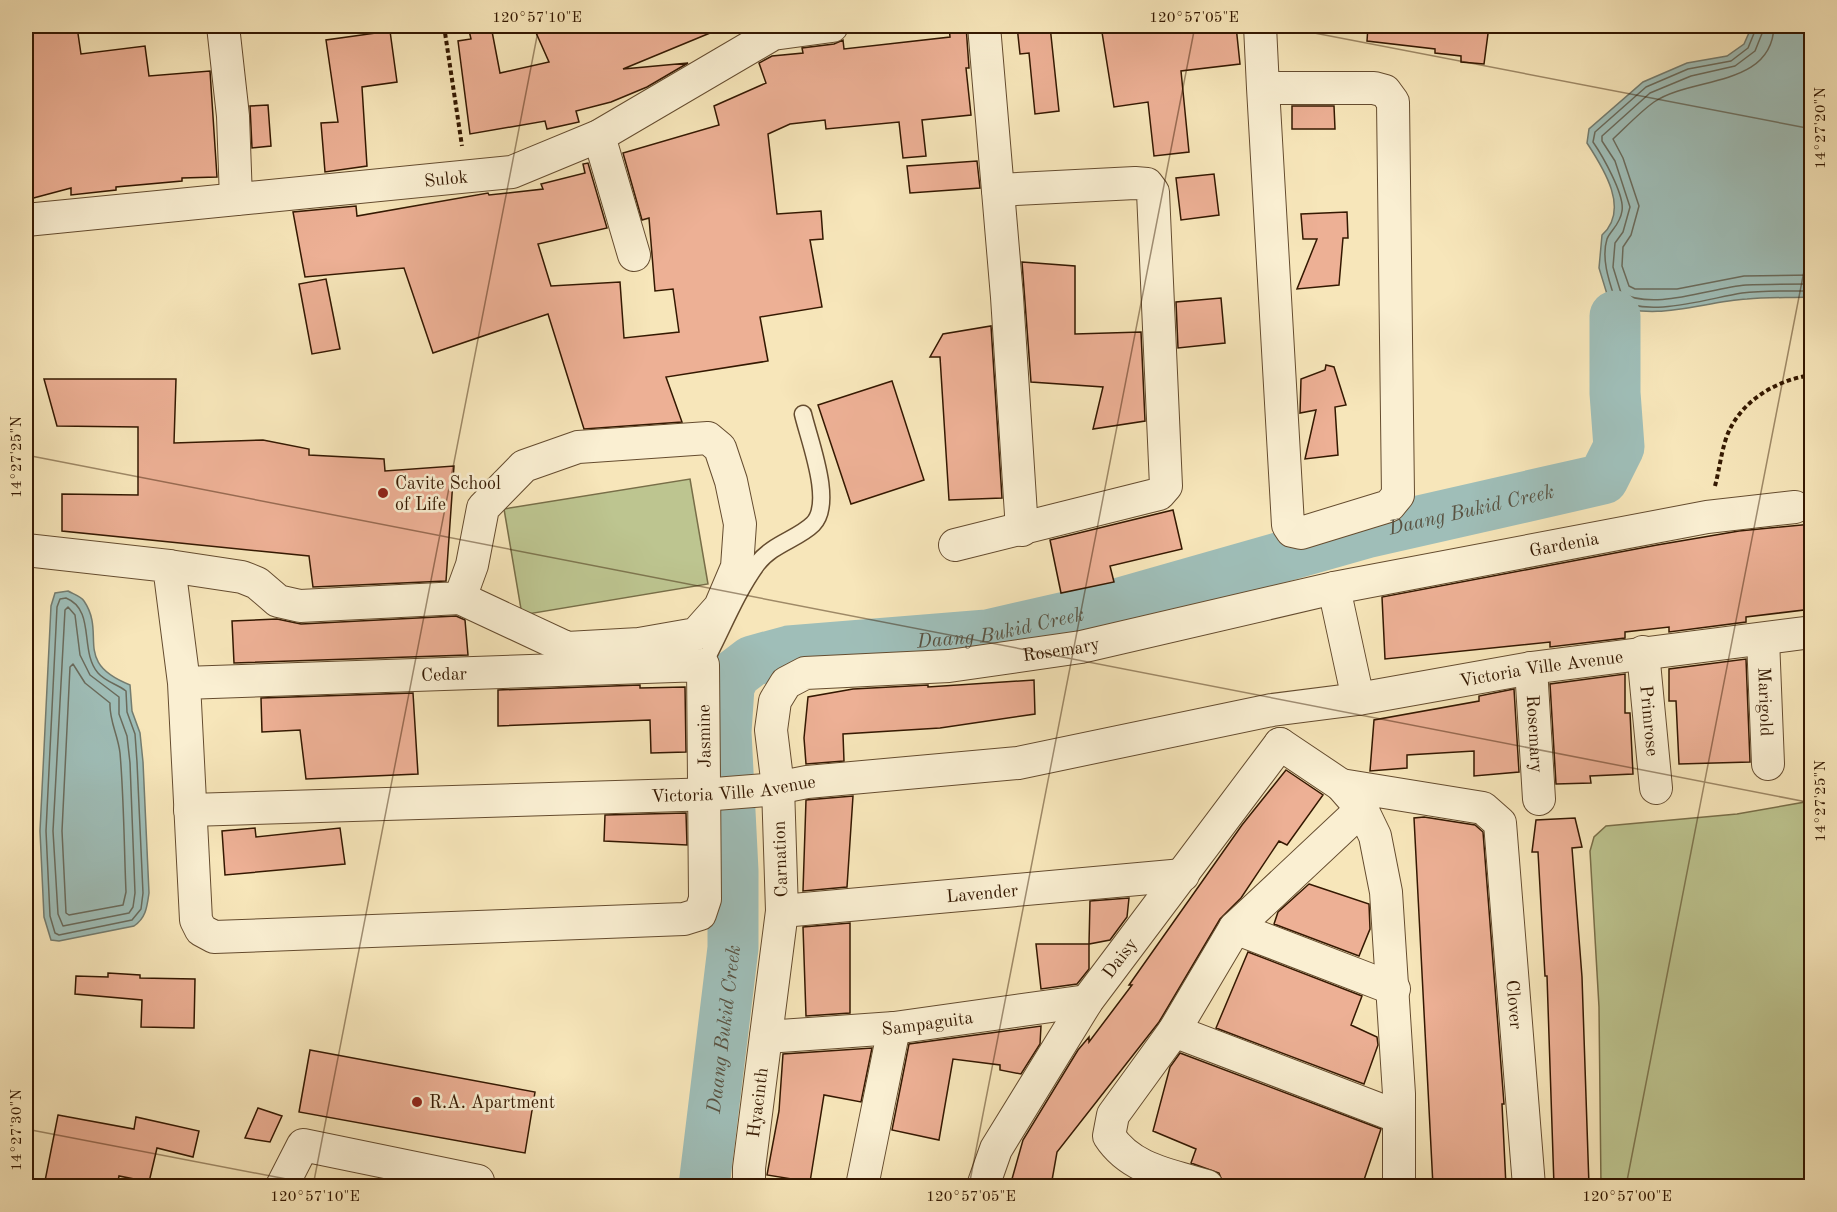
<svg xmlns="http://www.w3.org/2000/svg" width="1837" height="1212" font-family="'Old Standard TT',serif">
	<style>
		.green { fill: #bdc590; stroke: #786e48; stroke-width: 1.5 }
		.water { fill: #9fbeb8; stroke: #747c6f; stroke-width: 1.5 }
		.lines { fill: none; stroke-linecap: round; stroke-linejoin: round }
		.shore { stroke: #6a6b5c; stroke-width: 1.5 }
		.river { stroke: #9fbeb8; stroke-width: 51 }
		.building { fill: #edb095; stroke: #341801; stroke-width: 1.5 }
		.lane-casing { stroke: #654c2f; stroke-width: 19 }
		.street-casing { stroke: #654c2f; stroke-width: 34 }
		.path { stroke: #341801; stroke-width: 4; stroke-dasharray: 4.5 3; stroke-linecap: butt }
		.lane { stroke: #faefd2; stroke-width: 16 }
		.street { stroke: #faefd2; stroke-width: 32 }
		.ticks { fill: none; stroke: #341801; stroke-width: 1.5; stroke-opacity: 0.45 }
		.poi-dot { fill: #8f2418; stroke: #faefd2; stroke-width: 2 }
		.labels { text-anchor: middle; stroke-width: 5; stroke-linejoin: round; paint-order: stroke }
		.street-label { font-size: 18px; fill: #341801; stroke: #faefd2 }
		.poi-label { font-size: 18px; fill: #341801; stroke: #faefd2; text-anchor: start }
		.water-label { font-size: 20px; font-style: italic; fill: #595241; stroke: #faefd2 }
		.neatline { fill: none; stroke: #341801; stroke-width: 2 }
		.ticks-label { font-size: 15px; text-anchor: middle; fill: #341801 }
	</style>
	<rect width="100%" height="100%" fill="#f7e6ba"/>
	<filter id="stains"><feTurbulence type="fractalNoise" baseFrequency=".00333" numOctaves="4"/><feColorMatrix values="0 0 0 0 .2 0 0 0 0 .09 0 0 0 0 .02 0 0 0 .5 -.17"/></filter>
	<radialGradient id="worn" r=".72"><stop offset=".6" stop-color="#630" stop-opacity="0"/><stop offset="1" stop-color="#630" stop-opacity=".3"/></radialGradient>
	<path class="green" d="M690 479 708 584 522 615 504 509Z
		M1811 801V1186H1601L1599 1007 1590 851 1594 837 1606 826 1737 814Z"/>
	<path class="water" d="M1752 26H1811V297C1790 298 1768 297 1747 299 1700 302 1657 322 1610 304L1599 268 1602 235C1630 210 1604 169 1587 143L1589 129 1643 82 1687 63 1727 56 1744 44Z
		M68 591C73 594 81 596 84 601 107 635 72 662 130 685L132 711 140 733 143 762 149 893C147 907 146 918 134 926L59 941 51 940 44 917 40 831 51 606 55 593Z"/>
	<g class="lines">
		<path class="shore" d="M1757 26 1748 48 1731 61 1688 69 1646 87 1595 132 1593 142C1602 155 1625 195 1622 211 1620 225 1610 231 1607 239 1601 258 1609 281 1615 299 1650 318 1705 299 1742 293 1764 290 1789 291 1812 291
			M1765 26 1755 51 1735 66 1691 76 1650 93 1602 136V141L1615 161 1630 207 1623 232 1615 243 1613 267 1621 293C1655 311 1710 288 1746 285 1768 284 1790 284 1812 284
			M1774 26C1772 88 1692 76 1654 102 1640 112 1626 127 1613 139L1623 158 1639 206 1631 235 1623 247 1622 266 1629 286 1635 289H1677L1744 276 1812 275
			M66 598C96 610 79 651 98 673 106 682 117 684 126 691L127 712 135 734 137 762 143 893 141 909 132 920 59 935 55 933 50 916 46 831 57 607 60 599Z
			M68 607 75 615 80 655 90 675 119 697V714L127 736 130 763 135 893 133 907 129 913 63 926 58 914 53 831 65 610Z
			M73 664 85 683 110 703C109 720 118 735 120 753 124 799 124 846 126 892L123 905 69 915 66 913 62 831 70 667Z"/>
		<path class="river" id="s1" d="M704 1186 733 948V871L726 732 729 687 735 674 752 661 789 651 987 635 1092 611 1366 533 1603 479 1619 447 1615 393V316"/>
	</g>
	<path class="building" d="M468 26H491L500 73 549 62 533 26H727L623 69 688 63 647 87 611 102 576 111 579 122 547 129 545 121 470 134 458 41 471 39Z
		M949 26H966L969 68H966L971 115 922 120 926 156 903 158 899 122 826 129 825 120 790 124 768 134 777 214 821 211 823 239 810 240 822 307 760 317 768 361 666 377 682 422 584 429 548 314 433 353 404 268 305 277 293 212 356 206 357 216 488 193 489 195 543 189 541 184 585 173 583 164 588 163 607 228 538 244 551 286 620 282 624 338 679 332 673 289 655 291 649 218 642 220 623 153 719 125 714 106 766 83 759 63 772 56 803 53 802 48 834 44 843 40 844 49 950 37Z
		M1017 26H1050L1059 111 1035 114 1029 53 1020 54Z
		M1101 26H1236L1240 64 1181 71 1189 152 1154 156 1148 102 1114 107Z
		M1368 26H1489L1484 64 1461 62V56L1435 53V49L1367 41Z
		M77 27 81 54 145 46 149 76 210 71 217 177 182 178V181L116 187V190L71 195V188L26 200V71H28L26 32Z
		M390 31 397 82 362 87 367 166 325 172 321 123 338 122 326 40Z
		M268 105 271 146 252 148 250 106Z
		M1292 106H1334L1335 129H1292Z
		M977 161 980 188 910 193 907 166Z
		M1214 174 1219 215 1181 220 1176 178Z
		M1347 212 1348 238H1343L1339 285 1297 289 1317 239H1303L1301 214Z
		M1022 262 1075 266V334L1141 332 1145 421 1093 429 1103 387 1031 382Z
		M326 279 340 349 312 354 299 284Z
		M1221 298 1225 343 1178 348 1176 302Z
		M991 326 1002 498 949 500 940 357H930L943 334Z
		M1326 365 1334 367 1346 405 1335 407 1338 455 1305 459 1316 410 1300 413 1301 379 1325 370Z
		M44 379H176L174 443 263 440 309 449V455L384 459 385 471 454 466 446 581 313 587 309 556 62 531V494L138 495V427L57 426Z
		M892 381 924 480 851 504 818 405Z
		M1173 510 1182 549 1110 566 1114 582 1061 593 1050 540Z
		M1812 524V609L1746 617V622L1669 632V627L1625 632V638L1550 647V642L1385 659 1382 597 1657 545 1739 531Z
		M456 616 465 620 468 655 234 663 232 621 277 619 301 624Z
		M1746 659 1750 762 1679 764 1676 701H1669V669Z
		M1625 674V713H1630L1633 774 1590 776 1591 783 1556 784 1550 684Z
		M1034 680 1035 714 940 728 843 734 844 761 806 764 804 738 808 697 853 689 928 685V687Z
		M640 685V688L685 687 686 752 651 753 650 720 498 726V690Z
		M1514 689 1519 772 1474 776V751L1407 755V768L1370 771 1374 720 1479 701V696Z
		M413 693 418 774 306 779 300 730 262 732 261 698Z
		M1286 770 1323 795 1287 845 1279 841 1241 898 1220 919 1159 1022 1057 1152 1051 1186H1010L1023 1140 1078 1050 1089 1037V1042L1132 985H1129L1242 825Z
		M853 796 847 887 803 891 806 800Z
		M686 813 687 845 604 841 605 815Z
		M1424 817 1475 825 1483 832 1504 1104H1502L1506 1186H1433L1414 818Z
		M1575 818 1582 847 1572 848 1582 977 1589 1186H1554L1547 976H1545L1538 852H1532L1536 820Z
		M255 828 256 837 340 828 345 864 225 875 222 831Z
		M1309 884 1369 904 1370 929 1359 956 1274 924 1278 912Z
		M1129 898 1127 917 1110 940 1089 944 1090 901Z
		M850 923V1013L806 1016 803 927Z
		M1036 944H1089V969L1077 984 1041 989Z
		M1248 952 1362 996 1351 1025 1377 1037 1378 1045 1364 1084 1216 1028Z
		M108 973 140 975V978L195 979 194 1028 141 1027 142 1000 75 994 76 976 108 977Z
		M1041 1026 1040 1044 1021 1074 1000 1070V1065L953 1059 939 1140 892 1130 909 1044Z
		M872 1048 861 1102 824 1095 810 1182 767 1175 779 1111 783 1054Z
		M310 1050 535 1092 525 1153 299 1112Z
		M1180 1053 1381 1129 1362 1186H1224L1219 1173 1191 1163 1196 1149 1153 1131 1170 1067Z
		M258 1108 282 1116 270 1142 245 1138Z
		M58 1115 134 1129 136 1117 199 1131 193 1157 157 1148 149 1182 119 1176 117 1186H44Z"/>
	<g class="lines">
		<defs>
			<path id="lane" d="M703 665C721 632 735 594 757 564 772 544 798 539 813 524 834 503 809 440 803 414"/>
			<g id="street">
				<path d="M223 26 233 116 236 199"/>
				<path d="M984 26 1007 297 1022 530"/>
				<path d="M1260 26 1263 88 1288 525 1292 531 1301 533 1389 506 1398 495 1393 102 1385 91 1374 88H1263"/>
				<path d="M599 136 634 255"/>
				<path id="s2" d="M26 220 512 172 599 136 773 34 832 26"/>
				<path d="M955 545 1159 494 1166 486 1153 192 1147 184 1135 183 998 190"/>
				<path d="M26 550 169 566 184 683 196 920 201 930 214 937 684 919 700 914 705 899 703 665 184 683"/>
				<path d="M169 566 242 577 257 583 278 601 300 606 460 598 567 648 639 644 696 634 720 607 737 567 740 524 731 481 720 448 708 438 578 447 524 466 483 508 472 565 460 598"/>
				<path d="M1334 588 1358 699"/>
				<path id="s3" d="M1763 639 1768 764"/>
				<path id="s4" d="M1643 652 1656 788"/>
				<path id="s5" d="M1531 668 1539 799"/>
				<path d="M1280 744 1341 785"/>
				<path id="s6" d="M190 810 715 794 766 790 807 782 1018 763 1272 710 1358 699 1531 668 1812 632"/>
				<path id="s7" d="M782 911 1183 875"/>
				<path d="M1235 928 1394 989"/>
				<path d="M1174 1031 1399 1117"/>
				<path id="s8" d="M766 1037 894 1028 1087 1001"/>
				<path d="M282 1186 303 1145 478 1181"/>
				<path id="s9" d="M749 1186V1168L782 911 778 787 771 730 775 701 786 683 805 673 949 666 1081 647 1334 588 1707 517 1795 507"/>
				<path d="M862 1186 894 1028"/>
				<path id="s10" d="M983 1186 996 1149 1087 1001 1280 744"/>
				<path d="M1207 1186C1171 1175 1131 1170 1109 1136L1113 1115 1174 1031 1235 928 1362 809"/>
				<path id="s11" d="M1399 1186V1094L1386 892 1375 836 1362 809 1341 785 1483 808 1500 823 1529 1186"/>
			</g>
		</defs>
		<use href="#lane" class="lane-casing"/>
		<use href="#street" class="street-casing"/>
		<path class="path" d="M444 26 462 146
			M1715 486C1720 468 1722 443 1731 427 1746 398 1780 379 1812 375"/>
		<use href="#lane" class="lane"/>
		<use href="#street" class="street"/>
	</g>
	<path class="ticks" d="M1278 26 1812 129M26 455 1812 803M26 1129 323 1186M313 1186 539 26M969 1186 1195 26M1626 1186 1812 230"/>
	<g class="poi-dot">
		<circle cx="383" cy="493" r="6"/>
		<circle cx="417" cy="1102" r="6"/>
	</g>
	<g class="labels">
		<g class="street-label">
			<text dy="6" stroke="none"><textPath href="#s2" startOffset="422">Sulok</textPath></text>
			<text dy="6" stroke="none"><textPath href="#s9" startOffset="1302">Gardenia</textPath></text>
			<text dy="6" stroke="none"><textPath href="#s9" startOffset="788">Rosemary</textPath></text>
			<text dy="6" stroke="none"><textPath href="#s6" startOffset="1362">Victoria Ville Avenue</textPath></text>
			<text transform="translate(444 674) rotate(-2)" y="6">Cedar</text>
			<text dy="6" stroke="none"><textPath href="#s3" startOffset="63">Marigold</textPath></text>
			<text dy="6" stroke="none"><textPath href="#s4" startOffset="69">Primrose</textPath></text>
			<text dy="6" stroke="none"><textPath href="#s5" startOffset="66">Rosemary</textPath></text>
			<text transform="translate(704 736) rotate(-91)" y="6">Jasmine</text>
			<text dy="6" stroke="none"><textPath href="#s6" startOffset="544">Victoria Ville Avenue</textPath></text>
			<text transform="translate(780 859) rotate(-92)" y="6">Carnation</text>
			<text dy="6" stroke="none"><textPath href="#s7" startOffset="201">Lavender</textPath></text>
			<text dy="6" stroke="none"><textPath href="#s10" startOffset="267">Daisy</textPath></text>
			<text dy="6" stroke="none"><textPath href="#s11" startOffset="762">Clover</textPath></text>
			<text dy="6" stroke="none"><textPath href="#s8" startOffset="162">Sampaguita</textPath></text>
			<text dy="6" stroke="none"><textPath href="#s9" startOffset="84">Hyacinth</textPath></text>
		</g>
		<g class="poi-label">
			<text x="395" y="489">Cavite School<tspan x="395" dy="21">of Life</tspan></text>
			<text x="429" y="1108">R.A. Apartment</text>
		</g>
		<g class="water-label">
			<text dy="7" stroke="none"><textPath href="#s1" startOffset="1274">Daang Bukid Creek</textPath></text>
			<text dy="7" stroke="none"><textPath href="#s1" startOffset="788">Daang Bukid Creek</textPath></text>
			<text dy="7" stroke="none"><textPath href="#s1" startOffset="158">Daang Bukid Creek</textPath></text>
		</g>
	</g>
	<rect width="1837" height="1212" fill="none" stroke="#f7e6ba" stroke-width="66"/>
	<rect x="33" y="33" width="1771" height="1146" class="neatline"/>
	<g class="ticks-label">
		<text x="537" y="22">120°57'10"E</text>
		<text x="1194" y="22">120°57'05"E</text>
		<text transform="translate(1820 128) rotate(-90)" y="5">14°27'20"N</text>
		<text transform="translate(16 457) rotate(-90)" y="5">14°27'25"N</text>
		<text transform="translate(1820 801) rotate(-90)" y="5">14°27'25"N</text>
		<text transform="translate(16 1130) rotate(-90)" y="5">14°27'30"N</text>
		<text x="315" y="1201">120°57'10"E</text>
		<text x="971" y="1201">120°57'05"E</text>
		<text x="1627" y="1201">120°57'00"E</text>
	</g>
	<rect width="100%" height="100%" filter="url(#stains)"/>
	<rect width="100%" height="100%" fill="url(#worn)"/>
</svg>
